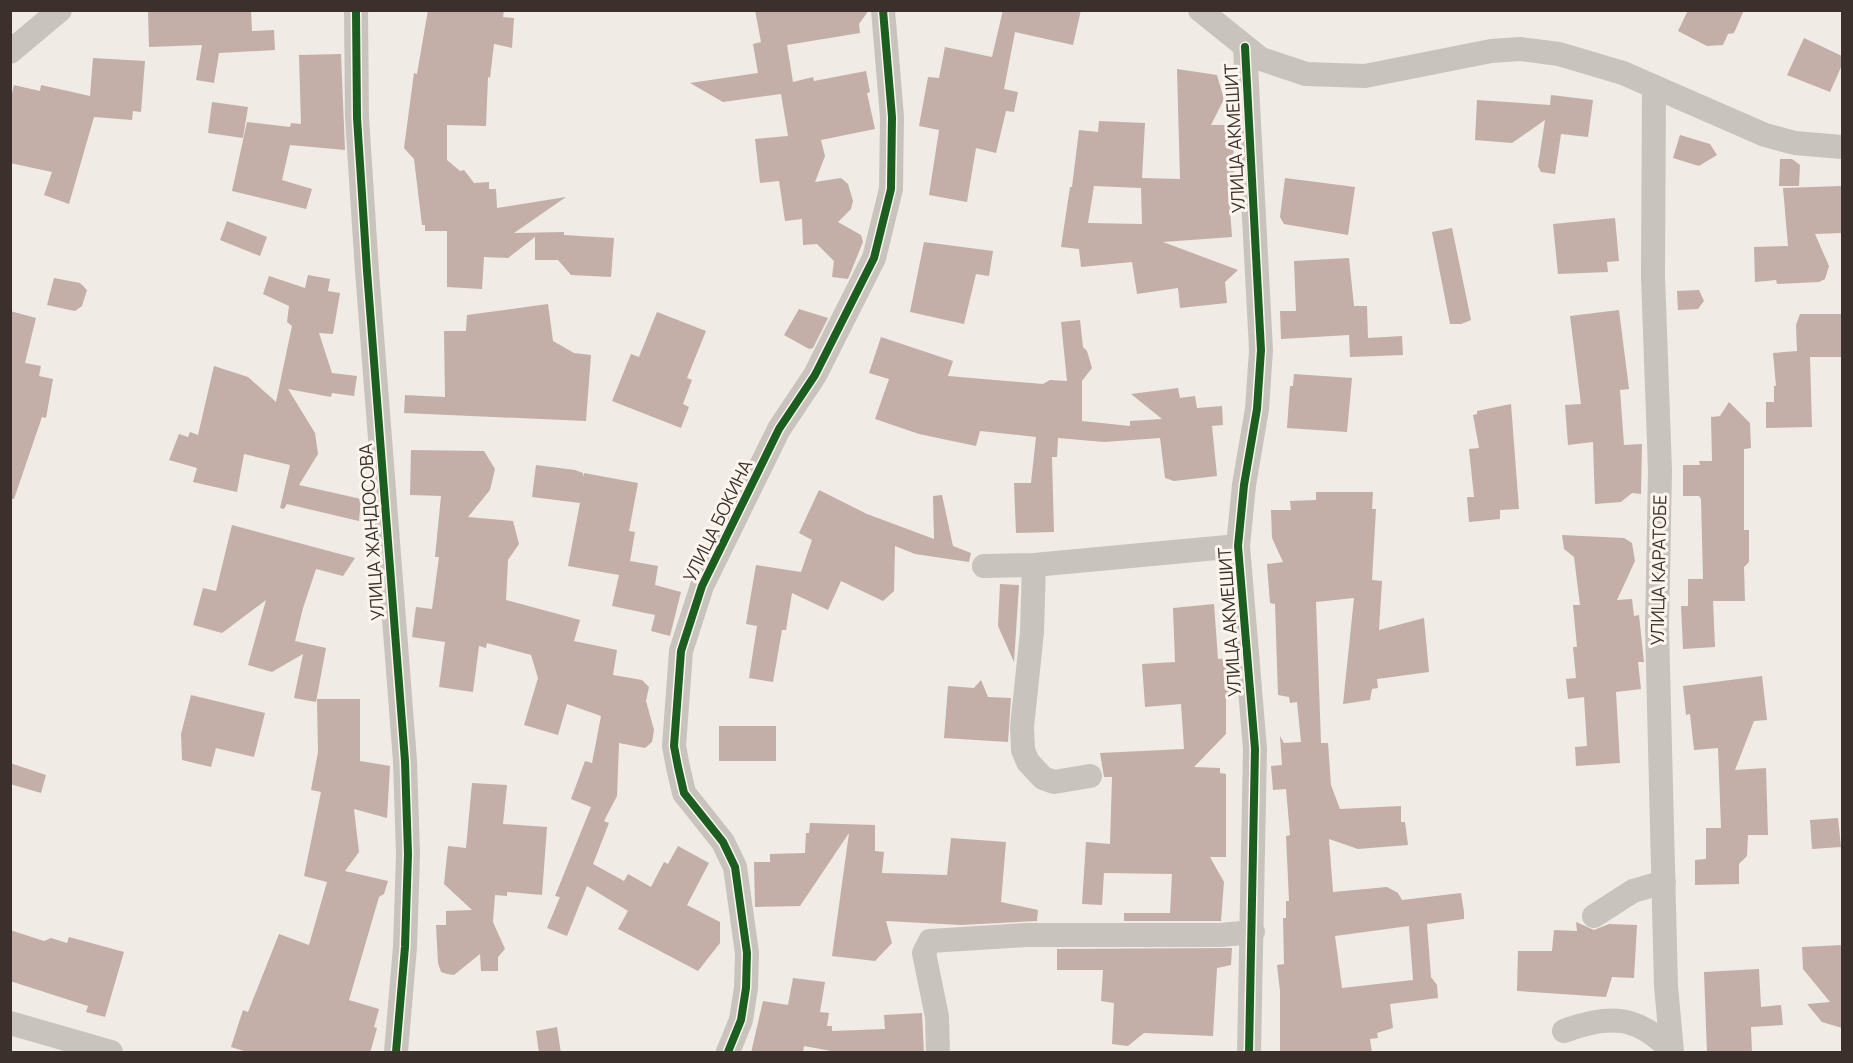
<svg xmlns="http://www.w3.org/2000/svg" width="1853" height="1063" font-family="Manrope,sans-serif">
	<style>
		.building { fill: #c3afa7; fill-rule: evenodd }
		.lines { fill: none; stroke-linecap: round; stroke-linejoin: round }
		.street { stroke: #c9c3be; stroke-width: 24 }
		.cycleway-casing { stroke: #fbf5ee; stroke-width: 11 }
		.cycleway { stroke: #1b5e20; stroke-width: 8 }
		.labels { text-anchor: middle; stroke-width: 6; stroke-linejoin: round; paint-order: stroke }
		.street-label { font-size: 18px; fill: #3b302b; stroke: #fbf5ee }
	</style>
	<rect width="100%" height="100%" fill="#f0ebe5"/>
	<path class="building" d="M148 10H251L252 31 274 30 275 50 219 53 214 83 196 80 202 45 149 47Z
		M428 10H504L503 17 514 18 512 48 494 44 490 78 488 77 486 126 447 125V160L460 171 464 170 474 183 489 182V189H496L497 208 566 197 514 233 564 232V235L614 238 611 277 571 275 558 260H535V237L508 258 484 257 482 289 447 287V231H425V225H422L414 159 404 148 414 73 417 74Z
		M755 10H869L859 24 860 33 787 45 793 82 813 77 814 81 866 71 870 92 867 93 875 129 821 140 825 156 815 182 841 178 848 184 853 201 851 209 838 222 861 235 863 242 848 279 832 277 834 261 817 244 803 245 802 219 785 221 779 181 760 183 755 139 788 136 781 94 723 102 690 83 758 73 753 44 761 42Z
		M1003 10H1081L1073 45 1015 32 1004 89 1018 92 1014 112 1006 111 996 153 976 148 967 202 929 195 939 130 919 126 928 77 939 78 945 47 992 57Z
		M1688 10H1744L1734 33 1728 34 1723 45 1707 46 1678 31Z
		M1804 38 1842 56V65L1830 92 1787 75Z
		M341 54 345 150 290 145 282 180 312 189 306 209 232 191 247 122 290 127 291 123 301 124 299 55Z
		M93 58 145 61 141 112 133 111 132 120 94 117 69 204 44 195 52 172 10 163V102L14 85 40 91 41 85 90 96Z
		M1177 69 1217 75 1224 99 1211 125H1233L1234 179 1228 182 1232 237 1163 242 1238 270 1225 282 1227 303 1180 308 1178 288 1137 294 1132 262 1081 267 1079 249 1061 247 1070 187H1072L1079 130 1098 132 1099 121 1145 123 1142 178 1180 179ZM1094 186 1141 188 1142 224 1088 223Z
		M1551 95 1593 100 1588 137 1561 134 1555 174 1541 172 1538 166 1545 120 1512 143 1475 140 1477 100 1550 105Z
		M212 102 248 107 243 138 208 133Z
		M1680 135 1710 144 1717 155 1699 166 1673 158Z
		M1780 159H1792L1800 165 1799 186H1779Z
		M1285 178 1355 187 1348 235 1284 224 1280 217Z
		M1842 186V233L1815 234 1829 266 1825 279 1819 282 1777 284 1776 280 1755 282 1754 247 1788 246 1783 188Z
		M1615 218 1619 261 1607 262 1608 272 1558 274 1553 224Z
		M227 221 267 237 260 256 220 240Z
		M1452 228 1471 320 1461 324H1450L1432 232Z
		M924 242 993 251 989 276 976 274 964 324 910 312Z
		M1349 258 1354 306H1367L1368 338 1402 336 1403 355 1350 357 1349 335 1281 339 1280 311H1296L1294 261Z
		M308 275 330 279 328 291 340 293 333 334 319 333 332 373 357 376 354 396 332 393 331 397 288 389 315 433 318 454 299 485 361 499 359 521 287 504 284 509 280 508 290 465 244 454 237 492 193 482 197 468 169 460 179 434 188 437 190 432 198 435 214 366 248 377 276 402 292 326 287 322 289 306 263 294 269 276 305 288Z
		M54 278 80 283 87 290 82 306 75 311 47 305Z
		M1699 290 1704 301 1698 309 1678 310 1677 291Z
		M548 304 553 341 574 353 591 355 586 421 404 413 405 395 445 397 444 331H466L467 315Z
		M799 309 828 318 813 348 809 349 784 335Z
		M1619 310 1629 389 1620 390 1624 445 1642 444 1641 494 1632 493 1621 502 1595 504 1593 442 1568 445 1565 405 1581 404 1570 316Z
		M10 311 36 318 25 363 41 366 39 376 53 379 46 418 42 417 14 499H10Z
		M657 312 706 331 687 378 692 380 683 404 689 407 681 428 612 401 631 354 639 357Z
		M1800 314H1842V357H1810L1812 427 1766 428V402H1774V386H1776L1773 353 1797 351 1796 325Z
		M1080 320 1083 347 1087 351 1092 368 1082 381V421L1130 426V421L1162 419 1131 394 1178 388 1180 398 1195 396 1197 408 1222 406 1223 425 1212 426 1217 476 1174 481 1165 478 1160 438 1104 442 1058 438 1057 457H1052L1054 532 1016 533 1014 483H1031L1036 437 980 431 976 446 919 434 875 419 889 379 869 373 881 337 953 361 948 376 1043 384 1050 380 1067 381 1061 322Z
		M1294 374 1352 378 1347 432 1287 428 1290 386H1293Z
		M1729 402 1750 423 1751 448 1744 449V530H1749V562L1744 567 1745 601H1713L1715 647 1683 649 1681 606H1688V579H1703L1701 499 1699 496H1683V465H1700L1699 461H1712L1711 417 1720 416Z
		M1511 404 1519 509 1500 510V519L1469 522 1467 497H1474L1469 449 1479 448 1473 415 1477 414V411Z
		M411 450 484 451 495 469 490 490 468 517 513 521 519 544 508 560 506 600 580 620 574 641 617 650 613 675 642 680 649 687 646 701 654 730 652 742 645 748 619 743 617 796 604 821 609 823 593 864 624 881 628 874 651 887 664 862 668 864 678 846 709 863 687 905 720 922V943L698 971 618 929 628 911 587 886 567 936 547 928 560 897 555 896 591 807 571 799 585 761 592 763 601 716 567 704 558 735 524 725 538 678 531 655 487 643 486 648 479 646 473 692 439 687 445 642 412 637 416 607 432 609 439 557H435L441 496 410 495Z
		M536 465 575 470 583 473V477L584 473 638 483 629 531 635 532 630 561 658 566 655 585 681 592 670 636 651 631 655 615 612 606 619 575 568 566 580 503 532 497Z
		M819 490 867 514 934 539 933 496 942 495 953 546 971 553 969 562 915 554 895 546 894 591 883 601 841 581 828 610 792 593 786 630H782L773 682 749 678 757 626 746 624 756 565 801 572 812 540 799 533Z
		M1316 492H1373L1372 509H1376L1372 580 1382 581 1379 630 1424 618 1429 672 1377 679 1378 688 1372 689 1370 700 1343 704 1354 598 1316 602 1321 743H1328L1331 785 1340 809 1401 806V822H1405L1408 845 1358 849 1329 839 1333 892 1387 887 1398 893 1402 900 1461 893 1464 912V919L1427 924 1431 977 1437 985 1438 998 1390 1004 1393 1028 1377 1033 1378 1038 1370 1039 1372 1053H1280V991L1277 965 1284 964 1283 918H1286V901H1289L1286 836 1290 835 1286 789 1273 790 1271 766 1282 765 1280 736 1284 743 1301 742 1297 702 1290 703 1289 697 1278 695 1275 604 1270 603 1267 564 1283 562 1272 538 1271 510H1291L1290 501 1316 500ZM1409 926 1413 980 1342 988 1335 936Z
		M232 525 355 558 343 576 316 569 303 608 295 641 326 648 316 702 294 698 303 654 272 672 248 665 266 600 222 633 193 625 203 588 216 591Z
		M1562 535 1624 538 1632 543 1635 561 1617 600 1632 599 1634 616 1639 615 1644 662H1638L1641 689 1616 692 1620 763 1576 766 1575 747 1587 746 1584 697 1568 699 1566 679 1576 678 1573 647H1577L1573 605H1580L1574 557 1564 549Z
		M1000 584 1019 585 1014 662 998 626Z
		M1214 604 1218 659 1233 658 1236 694 1226 695V734L1194 767 1220 768V773L1226 774V857H1210L1224 882 1221 921H1124V913H1170L1172 874 1104 873 1102 905 1082 904 1086 842 1110 844 1112 777H1104L1100 753 1184 749 1181 704 1145 707 1142 664 1175 662 1173 608Z
		M1762 676 1767 720 1754 721 1735 770 1766 768 1768 835H1748L1747 856 1739 864V884L1695 885V860L1706 859V828H1721L1718 748 1694 750 1690 714 1686 715 1683 686Z
		M981 680 988 697 1011 698 1008 742 944 738 948 686 974 688Z
		M191 695 265 713 254 757 216 748 211 767 182 760 181 734Z
		M317 699H360V761L390 766 387 818 354 809 359 852 345 871 388 881 384 894 379 897 349 1000 379 1009 374 1027 377 1028 370 1053H250L231 1047 243 1010 248 1012 279 934 309 945 327 882 304 876 321 792 311 790 318 752Z
		M719 726H776V761H719Z
		M10 763 46 775 41 793 10 784Z
		M472 783 507 785 503 824 547 827 542 895 507 892V896L495 895 493 922 505 949 498 957V971H481L480 954 454 975 447 974 441 972 438 963 436 925H446V911L472 910 444 884 448 846 466 848Z
		M1838 818 1841 847 1812 849 1810 820Z
		M810 823 875 825V851L884 852 882 873 947 875 951 838 1006 842 1001 902 1038 910 1037 921 961 925 886 921 892 943 875 961 832 956 849 833 800 906 755 907 754 862H770V854L805 853 806 833H809Z
		M1576 922 1594 930 1609 924 1637 925 1634 978 1612 977 1606 997 1517 991 1518 951H1552L1554 930 1577 931Z
		M10 930 44 941 51 938 67 943 69 937 124 952 105 1017 86 1012 88 1006 10 981Z
		M1842 945V1028L1822 1022 1807 1004 1830 1002 1803 969 1802 947Z
		M1232 948 1231 965 1217 968 1213 1036 1144 1033 1128 1046 1112 1044 1114 1003 1101 1001 1103 970H1057V949Z
		M1759 969 1761 1007 1781 1005 1783 1025 1751 1027 1752 1053H1707L1704 972Z
		M793 978 825 982 820 1012 829 1013 827 1026H832V1031L885 1029 884 1015 922 1013 924 1053H842L804 1046 803 1053H751L763 1001 788 1005Z
		M557 1027 561 1053H539L536 1031Z"/>
	<g class="lines">
		<path class="street" d="M356 10 357 118 367 271 405 761 408 854 405 947 396 1052
			M1200 10 1261 59 1306 74 1365 76 1491 51 1520 49 1559 54 1623 73 1765 135 1795 143 1842 147
			M1245 47 1261 350 1257 409 1244 485 1238 546 1255 749 1249 1052
			M10 52 60 10
			M1654 87 1653 276 1660 471 1657 627 1666 986 1672 1052
			M1034 565 1032 632 1022 727 1023 750 1028 762 1043 778 1054 782 1090 776
			M984 566 1034 565 1238 546
			M1594 916 1633 891 1664 882
			M10 1023 111 1052
			M1564 1031C1609 1014 1639 1015 1672 1052
			M728 1052 741 1020 746 988 747 953 735 867 723 842 684 793 678 767 674 746 681 651 702 586 779 429 815 375 874 258 891 189 892 117 883 10
			M938 1052 937 1017 924 953 930 941 1026 935H1220L1253 932"/>
		<defs>
			<path id="cycleway" d="M356 10 357 118 367 271 405 761 408 854 405 947 396 1052
				M1245 47 1261 350 1257 409 1244 485 1238 546 1255 749 1249 1052
				M728 1052 741 1020 746 988 747 953 735 867 723 842 684 793 678 767 674 746 681 651 702 586 779 429 815 375 874 258 891 189 892 117 883 10"/>
		</defs>
		<use href="#cycleway" class="cycleway-casing"/>
		<use href="#cycleway" class="cycleway"/>
	</g>
	<g class="labels">
		<g class="street-label">
			<text transform="translate(1235 138) rotate(-93)" y="6">УЛИЦА АКМЕШИТ</text>
			<text transform="translate(718 521) rotate(-64)" y="6">УЛИЦА БОКИНА</text>
			<text transform="translate(372 532) rotate(-94)" y="6">УЛИЦА ЖАНДОСОВА</text>
			<text transform="translate(1659 570) rotate(-89)" y="6">УЛИЦА КАРАТОБЕ</text>
			<text transform="translate(1230 622) rotate(-94)" y="6">УЛИЦА АКМЕШИТ</text>
		</g>
	</g>
	<rect width="1853" height="1063" fill="none" stroke="#3b302b" stroke-width="24"/>
</svg>
